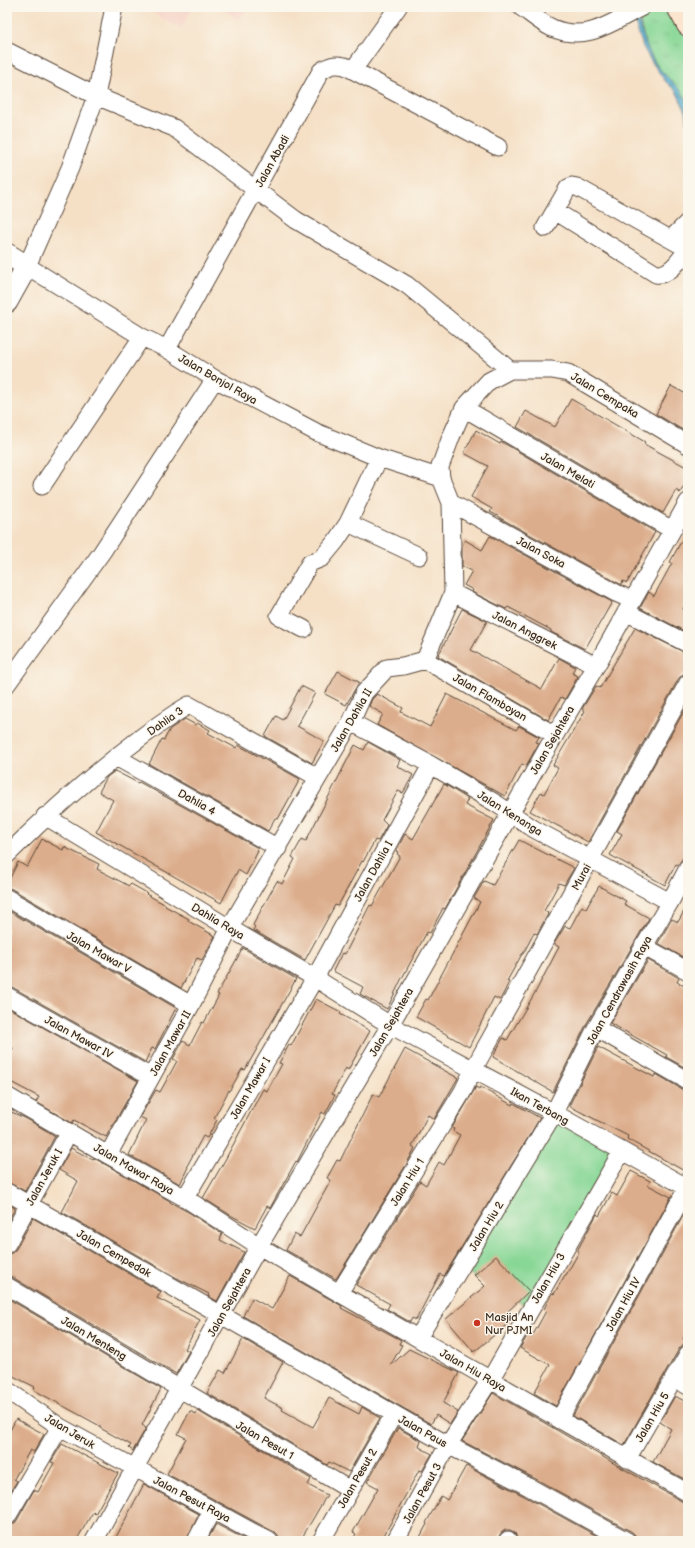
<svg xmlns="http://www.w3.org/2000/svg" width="695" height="1548" font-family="'Balsamiq Sans',sans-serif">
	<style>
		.built { fill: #f6d1c5 }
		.park { fill: url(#park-tufts); stroke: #62805a }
		.garden { fill: #88d796; stroke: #62805a }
		.water { fill: url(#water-waves); stroke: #446874 }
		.building { fill: #dcad8c }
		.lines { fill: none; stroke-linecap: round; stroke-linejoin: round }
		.minor-casing { stroke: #574537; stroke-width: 19 }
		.tertiary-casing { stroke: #574537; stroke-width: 23 }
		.secondary-casing { stroke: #574537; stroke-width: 24 }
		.minor { stroke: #fff; stroke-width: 17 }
		.tertiary { stroke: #fff; stroke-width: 21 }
		.secondary { stroke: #fce5cf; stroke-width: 22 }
		.poi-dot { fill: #c8321e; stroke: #fbf7ec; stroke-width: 1.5 }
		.labels { text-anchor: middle; stroke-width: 3; stroke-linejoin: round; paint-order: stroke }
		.street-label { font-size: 11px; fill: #3b2a1e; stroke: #fbf7ec }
		.poi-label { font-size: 11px; fill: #3b2a1e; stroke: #fbf7ec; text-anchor: start }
	</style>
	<defs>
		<pattern id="park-tufts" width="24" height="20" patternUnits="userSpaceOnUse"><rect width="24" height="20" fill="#88d796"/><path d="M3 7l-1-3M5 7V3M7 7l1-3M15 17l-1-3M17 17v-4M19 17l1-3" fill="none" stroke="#76b981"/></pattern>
		<pattern id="water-waves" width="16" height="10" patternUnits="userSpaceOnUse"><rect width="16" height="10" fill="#4ca7ca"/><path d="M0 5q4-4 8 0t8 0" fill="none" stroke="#4088a3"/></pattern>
	</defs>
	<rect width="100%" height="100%" fill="#fbf7ec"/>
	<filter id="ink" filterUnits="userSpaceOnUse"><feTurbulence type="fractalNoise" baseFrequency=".025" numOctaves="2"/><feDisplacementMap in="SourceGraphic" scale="8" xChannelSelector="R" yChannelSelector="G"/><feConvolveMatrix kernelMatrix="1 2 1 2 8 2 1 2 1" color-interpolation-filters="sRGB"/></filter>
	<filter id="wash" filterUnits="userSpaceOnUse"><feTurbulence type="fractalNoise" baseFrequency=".012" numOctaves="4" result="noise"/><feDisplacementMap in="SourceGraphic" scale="16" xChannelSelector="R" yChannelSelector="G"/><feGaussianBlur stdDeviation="0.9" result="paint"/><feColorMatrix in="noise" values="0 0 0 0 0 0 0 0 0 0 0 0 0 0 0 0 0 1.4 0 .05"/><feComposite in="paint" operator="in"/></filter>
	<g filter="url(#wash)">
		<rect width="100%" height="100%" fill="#f5e0c6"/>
		<path class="built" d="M142 7H193L181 29Z
			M219 7H250L238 19Z"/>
		<path class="park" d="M653 7H671L688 35V104C683 90 674 85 665 75 651 60 644 41 640 21Z"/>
		<path class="garden" d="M554 1113 622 1151 530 1308 461 1269Z"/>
		<path class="water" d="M633 8C642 26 644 46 655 63 665 78 682 87 688 104V128L686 112 676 91 665 81 649 58 643 47 634 20Z"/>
		<g id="blocks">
			<path class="building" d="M671 386 688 395V400L683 409 688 412V433L656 414Z
				M571 399 645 442 644 444 688 468V478L680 493 676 490 663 513 517 427 526 411 555 427Z
				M476 430 500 444 501 442 507 445 655 532 627 583 623 581 622 584H620L500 518V517L490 512 492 509 471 497 488 466 464 453Z
				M688 529V599L683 609 688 612V633L640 608 649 592 654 596 672 563 670 562Z
				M490 536 612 602 585 649 551 632V630L508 607 506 609 472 592 473 590 464 585 472 571 462 566V545L465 540 482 550Z
				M462 609 487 621 471 650 542 689 559 658 575 667 572 673 578 676 565 699 561 697 548 720 438 656Z
				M635 628 688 654V673L683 674 679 678 588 842 530 811 541 792 544 794 558 768 553 765 585 711 582 709 596 686 600 688Z
				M338 671 359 682 346 705 325 694Z
				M301 686 315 693 297 726 324 741 312 763 265 736 276 716 283 720Z
				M377 694 403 708 401 712 430 727 447 694 516 730 519 726 539 737 536 742 539 743 526 766 522 764 505 796 377 725 383 714 369 706 372 699Z
				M688 704V850L678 865 676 864 665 885 610 855 622 834 617 831Z
				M185 719 196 725 197 723 210 730 208 733 236 748 238 745 300 779 278 819 275 818 268 831 149 764 162 739 164 740 170 729Z
				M368 742 400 760 397 766 413 775 403 793 398 791 382 820 387 825 378 841 375 840 363 862 362 861 338 906 335 905 305 960 253 930 255 927 253 925 277 881 282 884 295 859 292 857 302 839 306 841 355 745 364 750Z
				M115 771 138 783 139 782 258 848 257 851H258L246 875 238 870 221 903 96 832 113 800 99 792 107 777Z
				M444 784 468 799 465 805 494 820 445 909 443 908 430 933 427 932 401 980 387 1009 360 994 363 987 333 971 342 953 345 954 370 905 372 906 400 856 397 854 398 852 396 851 405 834 413 839Z
				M42 839 63 850 64 847 99 864 97 869 129 886 131 884 147 893 146 894 166 905 165 906 189 919 188 921 215 936 202 960 197 958 181 988 12 889 7 888V884L18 862 27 867Z
				M519 840 574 868 564 885 559 883 544 911 548 913 547 916 537 934 534 933 523 954H522L507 981 509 982 500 1000 494 997 469 1047 416 1017 426 999 428 1000 480 902 474 898 484 881 493 885Z
				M599 886 626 901 624 904 649 918 587 1023 553 1092 493 1057 503 1038 507 1040 536 991 559 947 554 944 565 926 570 928 582 906 586 909Z
				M688 904V960L658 943 672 919 678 922Z
				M7 910 176 1008 155 1049 152 1048 145 1062 12 987 7 986Z
				M243 948 296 979 245 1070 242 1069 230 1090H229L214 1118 217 1120 207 1138 203 1136 187 1166 188 1167 180 1184 129 1155 146 1120 140 1117 156 1090 160 1092 177 1061 173 1059 183 1041 190 1045 202 1022 204 1023 219 995 217 994Z
				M648 960 679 978 677 982 688 988V1069L666 1057 667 1055 610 1023Z
				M316 999 341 1012 340 1014 370 1031 348 1070 346 1068 332 1094 335 1095 325 1114 322 1112 297 1162 296 1161 270 1208 267 1206 255 1228 232 1216 203 1198 225 1160 263 1089 267 1091 282 1064 279 1063 289 1045 291 1046Z
				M7 1007 138 1081 106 1137 74 1120 72 1123 36 1102 39 1097 7 1080V1059L13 1048 7 1045Z
				M598 1047 654 1077 656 1074 683 1090 688 1091V1173L627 1139 628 1136 569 1106Z
				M405 1049 458 1078 434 1119 428 1115 412 1146 415 1148 406 1165 336 1279 286 1250 294 1234 300 1237 331 1180 327 1178 337 1160 340 1161 373 1094 379 1097Z
				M476 1087 479 1089 480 1087 512 1105 513 1103 540 1118 444 1276 440 1274 416 1320 412 1318 410 1322 387 1309 390 1304 356 1285 420 1181 426 1185 439 1162 444 1165 460 1135 453 1131 454 1129 452 1128Z
				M7 1110 27 1119 55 1136 25 1191 7 1182Z
				M71 1148 93 1160 94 1158 170 1201V1202L190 1213 222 1234 220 1240 244 1252 217 1301 208 1296 209 1294 177 1278 62 1212 78 1181 59 1170Z
				M631 1171 650 1181 648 1185 671 1197 556 1406 534 1393 550 1365 520 1348 529 1333 533 1335 546 1311 544 1309 552 1293 554 1294 565 1275H566L579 1252 577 1251 597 1214 599 1216 612 1193 617 1196Z
				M7 1204 15 1208 7 1223Z
				M688 1207V1329L683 1339 686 1341 679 1349 624 1445 573 1416Z
				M33 1218 161 1292 157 1298 200 1320 185 1349 189 1351 176 1374 12 1277 7 1276V1254L12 1253 16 1249Z
				M496 1256 529 1291 501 1318 510 1322 474 1352 446 1319 485 1286 474 1275Z
				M290 1276 342 1306 341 1308 401 1340 399 1344 402 1345 390 1366 409 1349 459 1373 443 1403 458 1412 450 1424 436 1415 431 1424 243 1316 252 1298 272 1309Z
				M7 1298 161 1389 142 1425 146 1428 133 1451 129 1448 131 1445 100 1428V1426L34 1390 35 1387 7 1373Z
				M243 1339 283 1362 264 1398 283 1408 282 1410 313 1427 329 1398 359 1414 362 1407 380 1418 349 1472 329 1462 327 1465 207 1393 220 1370 225 1373Z
				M493 1393 622 1468 683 1502 688 1503V1541H637L636 1536 632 1532 534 1478 462 1441Z
				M675 1396 688 1403V1481L653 1462 671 1429 660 1422Z
				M190 1411 196 1414 198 1411 311 1479 308 1485 327 1495 300 1541H279L278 1536 274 1532 167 1474 186 1438 178 1434Z
				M16 1419 44 1434 34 1452 30 1450 14 1479 17 1481 7 1497V1436Z
				M398 1428 421 1441 419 1447 432 1454 422 1471 419 1470 381 1541H352L356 1534 353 1532 378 1488 367 1482Z
				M62 1444 118 1473 108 1491 95 1514 93 1512 76 1541H7V1527L12 1525 16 1522 34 1490 38 1492 54 1463 51 1462Z
				M466 1466 524 1496 606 1541H518L515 1533 510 1530H505L501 1533 497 1541H418L427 1524 426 1523 441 1496 447 1500Z
				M144 1484 199 1514 186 1541H114Z
				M216 1524 248 1541H207Z"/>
		</g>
	</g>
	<g filter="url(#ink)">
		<use href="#blocks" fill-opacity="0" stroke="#574537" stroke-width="1"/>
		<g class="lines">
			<defs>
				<path id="minor" d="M114 7 96 96 70 168 27 266 142 337 167 349 215 379 316 432 379 458 441 478
					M521 7C531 14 541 23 552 28 587 43 612 22 642 7
					M7 51 96 96 174 128 296 220 407 285 510 370
					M353 70 398 7
					M555 211 656 274C670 276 680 259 688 249
					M545 228 568 188 572 186 577 187 688 249
					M671 239 688 222
					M167 349 321 71C330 65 334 64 345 66L498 147
					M464 408 672 530
					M42 486 142 337
					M451 503 616 593 632 600
					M348 523 419 556
					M453 593 596 666
					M626 612 688 644
					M304 629 279 616 310 563 322 558 336 541 348 523 379 458
					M425 660 453 593 451 503 441 478 440 467 451 437 464 408 489 381 510 370H552L568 373 688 445
					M425 660 555 735
					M7 684 102 552 215 379
					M351 722 431 765 497 804 534 829 670 902
					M116 757 278 848
					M45 816 231 929 315 978 390 1025 554 1113 688 1188
					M7 855C50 812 95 772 143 736 158 725 173 714 189 705L317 777
					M7 898 191 1005
					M643 946 688 971
					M7 996 151 1077
					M596 1028 688 1081
					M7 1096 108 1155 185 1198 259 1246 339 1293 688 1493
					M108 1155 191 1005 233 922 351 722 364 693 387 668 403 666 425 660
					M7 1192 448 1445 529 1487 627 1541
					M185 1198 315 978 431 765
					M7 1244 69 1132
					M7 1286 350 1490
					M339 1293 463 1091 473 1070 688 683
					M418 1338 554 1113 596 1028 670 902 688 868
					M674 1378 688 1386
					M7 1390 60 1427 269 1541
					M559 1420 687 1188
					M627 1459 688 1354
					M7 1517 60 1427
					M94 1541 259 1246 390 1025 555 735 596 666 688 502
					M196 1541 212 1510
					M321 1541 394 1414
					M395 1541 448 1445 490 1380 622 1151
					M507 1541 508 1540"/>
				<path id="tertiary" d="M7 254 27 266 7 302"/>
				<path id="secondary" d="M678 7 688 25"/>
			</defs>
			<use href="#minor" class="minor-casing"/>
			<use href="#tertiary" class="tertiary-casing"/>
			<use href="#secondary" class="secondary-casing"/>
			<use href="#minor" class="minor"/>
			<use href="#tertiary" class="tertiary"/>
			<use href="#secondary" class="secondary"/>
		</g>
	</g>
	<circle class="poi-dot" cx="477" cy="1323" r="4"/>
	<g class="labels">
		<g class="street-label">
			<text transform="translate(272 161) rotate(-61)" y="4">Jalan Abadi</text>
			<text transform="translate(218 379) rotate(30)" y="4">Jalan Bonjol Raya</text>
			<text transform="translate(605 395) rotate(31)" y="4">Jalan Cempaka</text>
			<text transform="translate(568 470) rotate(30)" y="4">Jalan Melati</text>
			<text transform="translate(541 552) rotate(28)" y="4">Jalan Soka</text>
			<text transform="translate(525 630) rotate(27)" y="4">Jalan Anggrek</text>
			<text transform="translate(490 697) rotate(30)" y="4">Jalan Flamboyan</text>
			<text transform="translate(351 720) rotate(-60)" y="4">Jalan Dahlia II</text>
			<text transform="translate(165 721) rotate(-35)" y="4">Dahlia 3</text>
			<text transform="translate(552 740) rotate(-60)" y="4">Jalan Sejahtera</text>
			<text transform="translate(197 802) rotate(29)" y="4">Dahlia 4</text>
			<text transform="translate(510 813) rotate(32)" y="4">Jalan Kenanga</text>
			<text transform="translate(373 871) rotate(-61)" y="4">Jalan Dahlia I</text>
			<text transform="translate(581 877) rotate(-61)" y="4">Murai</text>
			<text transform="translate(218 921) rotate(31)" y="4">Dahlia Raya</text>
			<text transform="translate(99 952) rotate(30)" y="4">Jalan Mawar V</text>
			<text transform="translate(619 990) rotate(-61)" y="4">Jalan Cendrawasih Raya</text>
			<text transform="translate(391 1022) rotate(-60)" y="4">Jalan Sejahtera</text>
			<text transform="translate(79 1037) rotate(29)" y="4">Jalan Mawar IV</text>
			<text transform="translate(170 1043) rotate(-61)" y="4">Jalan Mawar II</text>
			<text transform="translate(250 1088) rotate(-60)" y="4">Jalan Mawar I</text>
			<text transform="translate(540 1106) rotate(29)" y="4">Ikan Terbang</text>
			<text transform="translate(134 1169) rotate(30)" y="4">Jalan Mawar Raya</text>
			<text transform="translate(44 1177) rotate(-61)" y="4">Jalan Jeruk I</text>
			<text transform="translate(407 1182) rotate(-58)" y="4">Jalan Hiu 1</text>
			<text transform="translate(486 1226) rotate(-59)" y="4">Jalan Hiu 2</text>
			<text transform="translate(114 1253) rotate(30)" y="4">Jalan Cempedak</text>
			<text transform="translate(548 1278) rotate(-60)" y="4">Jalan Hiu 3</text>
			<text transform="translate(229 1302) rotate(-61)" y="4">Jalan Sejahtera</text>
			<text transform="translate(623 1304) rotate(-61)" y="4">Jalan Hiu IV</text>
			<text transform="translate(94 1338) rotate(31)" y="4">Jalan Menteng</text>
			<text transform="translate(473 1370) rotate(30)" y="4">Jalan Hiu Raya</text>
			<text transform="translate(652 1417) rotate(-60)" y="4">Jalan Hiu 5</text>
			<text transform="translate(70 1431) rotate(31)" y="4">Jalan Jeruk</text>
			<text transform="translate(423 1431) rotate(29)" y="4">Jalan Paus</text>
			<text transform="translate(265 1440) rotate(30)" y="4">Jalan Pesut 1</text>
			<text transform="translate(357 1478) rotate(-60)" y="4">Jalan Pesut 2</text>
			<text transform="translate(422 1493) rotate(-61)" y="4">Jalan Pesut 3</text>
			<text transform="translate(192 1499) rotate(28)" y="4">Jalan Pesut Raya</text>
		</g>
		<g class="poi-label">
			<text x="485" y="1321">Masjid An<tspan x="485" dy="13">Nur PJMI</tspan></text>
		</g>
	</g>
	<rect width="695" height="1548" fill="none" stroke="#fbf7ec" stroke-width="24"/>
</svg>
